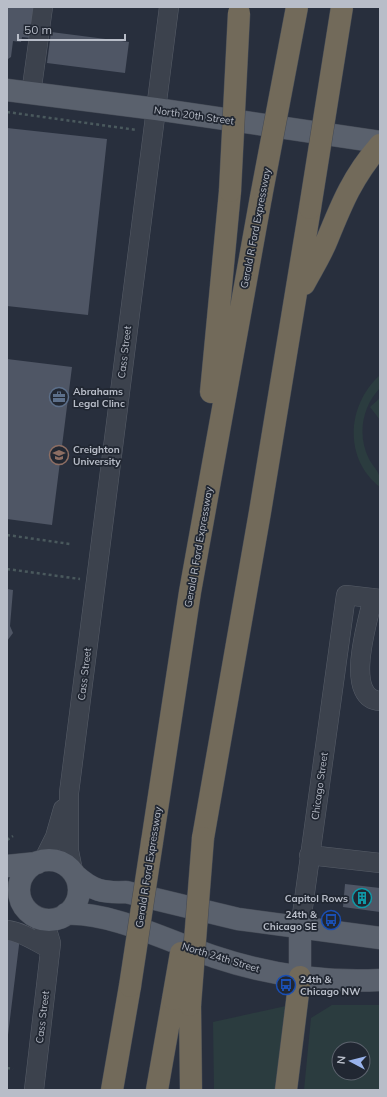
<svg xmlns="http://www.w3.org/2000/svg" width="387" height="1097" font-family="Mulish,sans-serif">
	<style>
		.green { fill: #2b3c3f; fill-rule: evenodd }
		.building { fill: #4f5665 }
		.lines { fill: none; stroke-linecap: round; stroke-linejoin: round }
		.minor-casing { stroke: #575d68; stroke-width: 20 }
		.major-casing { stroke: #454b56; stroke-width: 23 }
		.highway-casing { stroke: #444a55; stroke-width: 23 }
		.path { stroke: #4a595d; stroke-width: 2.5; stroke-dasharray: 3 3; stroke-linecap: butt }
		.minor { stroke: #3c424d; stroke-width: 19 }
		.major { stroke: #5a616d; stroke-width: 22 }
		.highway { stroke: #726a5a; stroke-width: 22 }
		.highway-bridge-casing { stroke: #444a55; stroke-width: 23; stroke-linecap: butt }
		.highway-bridge { stroke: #726a5a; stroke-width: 22 }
		.labels { text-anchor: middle; stroke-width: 3.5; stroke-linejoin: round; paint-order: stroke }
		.street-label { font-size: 10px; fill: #b8bdc8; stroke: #212732 }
		.poi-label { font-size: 10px; font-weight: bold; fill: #b8bdc8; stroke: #212732; text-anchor: start }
	</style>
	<rect width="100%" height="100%" fill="#282f3d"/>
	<path class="green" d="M380 375V388C362 407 357 435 369 459 377 473 380 469 380 487 343 458 347 405 380 375Z
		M380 398V420L370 407Z
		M332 1005H380V1090H304L311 1018ZM339 1049H363V1073H339Z
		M286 1006 275 1090H214L213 1022Z"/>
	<path class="building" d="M8 7H35L31 38 22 37 21 42 13 41 11 57 8 59Z
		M51 32 129 42 125 73 47 63Z
		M7 128 107 139 88 315 7 306Z
		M7 359 72 367 52 525 7 519Z
		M7 589 13 590 10 626 13 633 7 641Z
		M345 884 380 888V912L343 907Z
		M7 935 20 937 8 1035H7Z"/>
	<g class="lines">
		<defs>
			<path id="minor" d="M31 94 43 7
				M373 598C368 620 343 699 380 701
				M309 855 380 863
				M43 861 55 837 63 809
				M73 871 69 851V793L169 7
				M300 929 346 595 380 599
				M7 930C23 932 36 942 50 949
				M34 1090 51 943 48 933 38 917"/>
			<path id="major" d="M7 90 156 109 380 142
				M19 890a30 30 0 1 1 60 0a30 30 0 1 1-60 0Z
				M7 866 37 863
				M75 875C93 891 103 893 126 892L238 919 380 938
				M66 914C110 911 172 943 215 957 269 975 323 983 380 980
				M300 929V977"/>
			<path id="highway" d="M304 284C312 269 321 255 327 240 342 203 353 176 380 145
				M211 392 230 191
				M203 838 260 512 310 208
				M152 842 190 592 261 197
				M190 1005 191 1090
				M112 1090 130 986
				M157 1090 173 999
				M286 1090 300 977"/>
		</defs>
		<use href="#minor" class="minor-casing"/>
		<use href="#major" class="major-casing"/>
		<use href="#highway" class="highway-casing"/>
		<path class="path" d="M7 112 137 130
			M7 535 70 544
			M7 569 80 579
			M7 840 13 836
			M7 1068 13 1069"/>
		<use href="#minor" class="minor"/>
		<use href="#major" class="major"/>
		<use href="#highway" class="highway"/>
		<defs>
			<path id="highway-bridge" d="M230 191 239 13
				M261 197 297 7
				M310 208 342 7
				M130 986 152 842
				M173 999 181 953
				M190 1005 203 838"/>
		</defs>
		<use href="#highway-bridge" class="highway-bridge-casing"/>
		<use href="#highway-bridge" class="highway-bridge"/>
	</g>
	<defs>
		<symbol id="office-ring" viewBox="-11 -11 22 22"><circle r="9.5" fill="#212732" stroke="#5c6f8a" stroke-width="1.5"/><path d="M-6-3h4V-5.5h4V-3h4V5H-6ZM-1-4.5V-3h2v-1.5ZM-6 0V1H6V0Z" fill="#5c6f8a"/></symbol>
		<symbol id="university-ring" viewBox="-11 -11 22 22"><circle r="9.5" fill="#212732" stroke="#8d6e63" stroke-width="1.5"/><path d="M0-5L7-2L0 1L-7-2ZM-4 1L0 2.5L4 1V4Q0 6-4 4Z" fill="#8d6e63"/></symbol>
		<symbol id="building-ring" viewBox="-11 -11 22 22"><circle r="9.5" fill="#212732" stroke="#0f9aa8" stroke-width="1.5"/><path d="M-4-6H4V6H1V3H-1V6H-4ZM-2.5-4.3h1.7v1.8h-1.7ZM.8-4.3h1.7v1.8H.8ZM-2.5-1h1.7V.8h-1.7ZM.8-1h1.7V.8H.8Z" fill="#0f9aa8"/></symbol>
		<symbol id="bus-ring" viewBox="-11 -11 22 22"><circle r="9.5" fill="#212732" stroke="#1a4fb4" stroke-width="1.5"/><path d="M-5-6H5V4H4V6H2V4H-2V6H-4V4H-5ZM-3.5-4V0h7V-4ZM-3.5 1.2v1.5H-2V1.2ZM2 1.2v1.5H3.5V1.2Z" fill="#1a4fb4"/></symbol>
	</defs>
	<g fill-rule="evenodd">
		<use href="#office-ring" x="48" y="386" width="22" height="22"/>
		<use href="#university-ring" x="48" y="444" width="22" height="22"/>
		<use href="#building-ring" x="351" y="887" width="22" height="22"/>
		<use href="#bus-ring" x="320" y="909" width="22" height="22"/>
		<use href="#bus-ring" x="275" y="974" width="22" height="22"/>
	</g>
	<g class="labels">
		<g class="street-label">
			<text transform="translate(194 115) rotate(8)" y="4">North 20th Street</text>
			<text transform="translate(255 228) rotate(-79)" y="4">Gerald R Ford Expressway</text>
			<text transform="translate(124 352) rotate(-83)" y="4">Cass Street</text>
			<text transform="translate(198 547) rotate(-80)" y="4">Gerald R Ford Expressway</text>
			<text transform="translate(84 674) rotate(-83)" y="4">Cass Street</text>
			<text transform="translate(319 786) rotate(-82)" y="4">Chicago Street</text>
			<text transform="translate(148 867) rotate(-81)" y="4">Gerald R Ford Expressway</text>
			<text transform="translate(221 957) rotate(17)" y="4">North 24th Street</text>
			<text transform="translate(42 1017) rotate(-83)" y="4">Cass Street</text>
		</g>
		<g class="poi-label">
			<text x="73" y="395">Abrahams<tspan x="73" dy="12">Legal Clinc</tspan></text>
			<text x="73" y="453">Creighton<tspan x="73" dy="12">University</tspan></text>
			<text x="348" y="902" text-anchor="end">Capitol Rows</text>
			<text x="317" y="918" text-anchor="end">24th &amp;<tspan x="317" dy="12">Chicago SE</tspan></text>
			<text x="300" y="983">24th &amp;<tspan x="300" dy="12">Chicago NW</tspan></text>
		</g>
	</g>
	<rect width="387" height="1097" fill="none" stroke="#b8bdc8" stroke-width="16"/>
	<g transform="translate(351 1061) rotate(277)"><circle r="19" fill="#212732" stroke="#5d636e"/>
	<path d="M0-3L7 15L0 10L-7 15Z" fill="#99b3ec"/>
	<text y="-6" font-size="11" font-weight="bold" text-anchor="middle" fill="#b8bdc8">N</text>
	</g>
	<path d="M18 34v6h107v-6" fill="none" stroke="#b8bdc8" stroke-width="2"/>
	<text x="24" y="34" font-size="12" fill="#b8bdc8" stroke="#212732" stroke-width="3" paint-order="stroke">50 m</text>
</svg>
